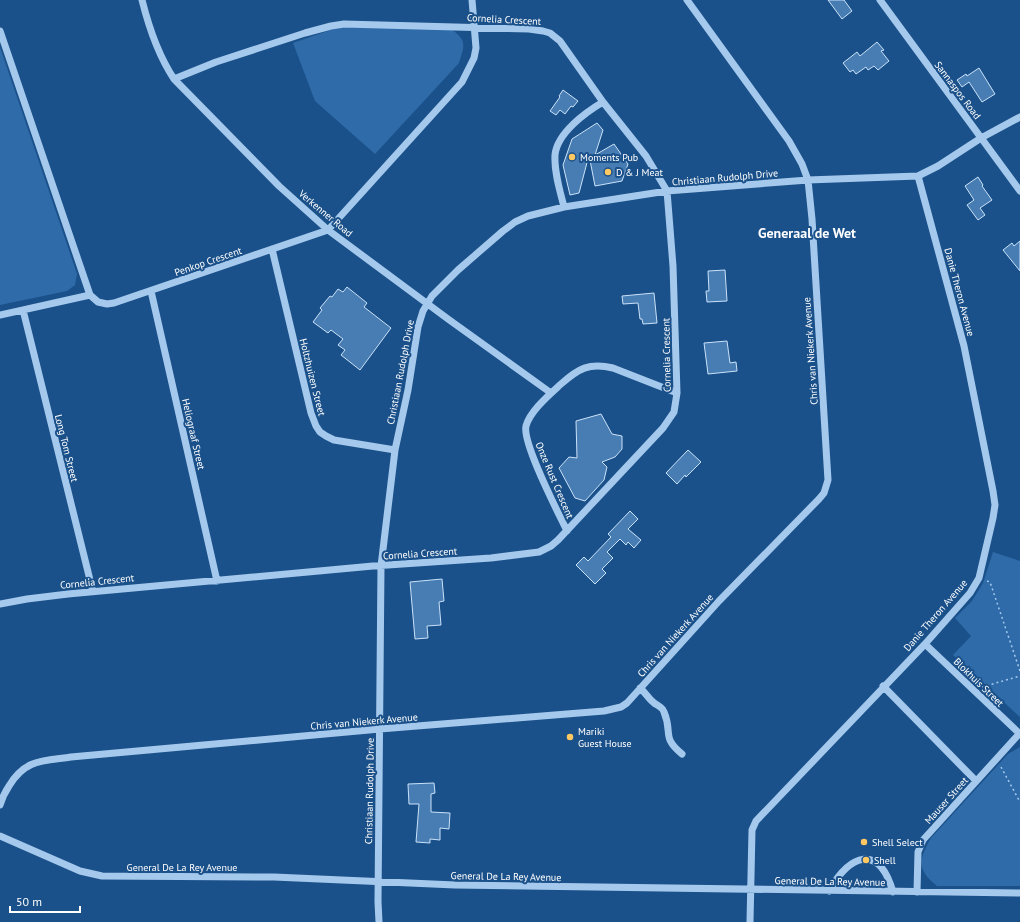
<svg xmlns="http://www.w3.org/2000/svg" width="1020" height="922" font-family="'PT Sans',sans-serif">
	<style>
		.green { fill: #2e6ba8 }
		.building { fill: #487db4; stroke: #cae2f9 }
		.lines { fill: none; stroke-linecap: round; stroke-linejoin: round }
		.path { stroke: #a5c9ed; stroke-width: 1.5; stroke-dasharray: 2 3; stroke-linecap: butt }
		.minor { stroke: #a5c9ed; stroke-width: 7 }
		.poi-dot { fill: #fec962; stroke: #1b518a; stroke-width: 1.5 }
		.labels { text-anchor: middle; stroke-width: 4; stroke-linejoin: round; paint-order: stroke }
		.street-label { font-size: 10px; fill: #fff; stroke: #1b518a }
		.poi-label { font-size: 10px; fill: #fff; stroke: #1b518a; text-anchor: start }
		.district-label { font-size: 14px; font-weight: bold; fill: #fff; stroke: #1b518a }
	</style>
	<rect width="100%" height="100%" fill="#1b518a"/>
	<path class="green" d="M339 27 451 29C468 41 464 46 459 63L375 154 315 101 293 43Z
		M0 47 77 274 75 285 67 291 0 305Z
		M993 552 1020 561V717L953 655 971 636 955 618 972 601 983 583Z
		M1020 747V886H937C916 870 919 859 931 838L1008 754Z"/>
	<path class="building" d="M828 0H844L852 11 842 19Z
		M877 42 884 50 881 51 889 61 878 70 874 66 868 70 866 67 856 74 853 70 850 72 843 63 857 52 860 56Z
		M979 68 995 94 982 102 969 82 962 87 957 80 966 74 967 76Z
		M563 90 578 101 573 107 571 106 565 114 560 110 556 115 550 111 560 97 559 96Z
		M597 123 603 130 595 155 614 144 628 164 622 181 595 186 589 155 579 193 570 195 563 165 572 139Z
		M978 177 983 185 982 186 992 200 980 208 985 215 978 220 967 205 974 200 965 186Z
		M1020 241V271L1003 250 1012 243 1014 246Z
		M725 270 727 301 707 302 706 291H709L708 271Z
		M347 287 367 303 364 307 391 328 360 370 341 355 345 350 338 345 343 339 331 330 328 333 313 322 322 310 320 308 330 296 332 297 338 289 343 292Z
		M654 293 657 323 643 324 642 319H640L638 303 623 304 622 296Z
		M727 341 730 363 736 362 737 371 708 374 704 343Z
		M601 414 612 434 622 436V449L615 457 602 462 607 467 604 480 585 501 575 498 559 468 569 457 577 458 576 421Z
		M688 450 701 462 686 477 685 475 677 484 666 473Z
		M630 511 638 519 628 529 641 540 634 548 628 542 626 545 620 539 607 552 613 558 602 569 606 573 595 584 576 565 584 557 588 561 611 537 608 534Z
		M442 579 444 601 439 602 441 625 427 626 428 638 415 639 410 582Z
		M434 783 435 793 431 794V812L450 813 449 829 440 828V840L430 839V843L416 842 419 804H409L408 784Z"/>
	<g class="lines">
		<path class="path" d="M987 581 990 582 1020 671
			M982 687 1020 676
			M1001 767 1020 802"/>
		<path class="minor" d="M142 0C149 28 158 55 174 79L279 186 328 230 448 319 551 393
			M880 0 1020 191
			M0 31 90 295 98 302 107 304 114 303 328 230 462 82 474 58 476 48 472 0
			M564 207C560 191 554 172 555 155 557 133 586 112 603 102
			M272 249 311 413 316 426 320 432 326 436 334 440 395 450
			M151 291 217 581
			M23 310 93 592
			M0 315 90 295
			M567 531C558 512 522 443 526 426 530 411 549 395 561 384 578 369 589 362 613 368L677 393
			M0 604 27 599 68 594 373 566 491 558 539 552 551 546 558 540 663 428 674 412 677 393 673 266 667 191 646 156 603 102 560 41 550 33 543 31 529 29 344 24 331 26 305 33 216 62 174 79
			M925 644 1020 734
			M883 686 976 781
			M640 688C645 692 648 698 653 702 657 706 662 706 664 712 673 733 661 737 682 754
			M0 805C2 798 5 792 9 786 25 759 43 761 71 757L380 729 604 711 621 707 627 703 719 601 819 499 824 493 828 480 812 219 808 180 802 164 789 141 687 0
			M0 836 80 871 102 876 274 877 455 885 1020 893
			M829 891C850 854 879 843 893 892
			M917 892 918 852 923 840 1019 734
			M379 922 378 902 381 566 395 450 408 390 418 327 423 311 432 296 458 270 503 231 515 222 528 216 564 207 667 191 808 180 918 176 938 166 981 138 1020 117
			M750 922 752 830 756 821 925 644 970 593 979 578 993 518 995 505 993 491 964 346 918 176"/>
	</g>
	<g class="poi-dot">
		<circle cx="572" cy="157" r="4"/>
		<circle cx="608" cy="172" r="4"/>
		<circle cx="570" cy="737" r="4"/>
		<circle cx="864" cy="842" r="4"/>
		<circle cx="866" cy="860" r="4"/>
	</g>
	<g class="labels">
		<g class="street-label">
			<text transform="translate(504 19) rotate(3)" y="4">Cornelia Crescent</text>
			<text transform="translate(958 90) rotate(53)" y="4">Sannaspos Road</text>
			<text transform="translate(725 177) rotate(-5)" y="4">Christiaan Rudolph Drive</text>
			<text transform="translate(326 213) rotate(40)" y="4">Verkenner Road</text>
			<text transform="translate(208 261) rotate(-19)" y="4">Penkop Crescent</text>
			<text transform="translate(960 292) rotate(75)" y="4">Danie Theron Avenue</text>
			<text transform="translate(810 351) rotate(-94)" y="4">Chris van Niekerk Avenue</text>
			<text transform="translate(666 355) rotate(-91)" y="4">Cornelia Crescent</text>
			<text transform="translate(400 372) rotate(-79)" y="4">Christiaan Rudolph Drive</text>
			<text transform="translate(313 377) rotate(76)" y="4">Holtzhuizen Street</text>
			<text transform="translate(194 434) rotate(77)" y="4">Heliograaf Street</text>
			<text transform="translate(67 448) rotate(76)" y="4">Long Tom Street</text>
			<text transform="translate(555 480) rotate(67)" y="4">Onze Rust Crescent</text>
			<text transform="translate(420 553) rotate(-4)" y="4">Cornelia Crescent</text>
			<text transform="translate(97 581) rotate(-6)" y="4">Cornelia Crescent</text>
			<text transform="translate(935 615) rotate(-49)" y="4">Danie Theron Avenue</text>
			<text transform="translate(675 635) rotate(-48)" y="4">Chris van Niekerk Avenue</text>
			<text transform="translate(979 682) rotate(44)" y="4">Blokhuis Street</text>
			<text transform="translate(364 721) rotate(-5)" y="4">Chris van Niekerk Avenue</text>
			<text transform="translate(369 791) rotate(-89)" y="4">Christiaan Rudolph Drive</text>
			<text transform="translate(946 800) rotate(-48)" y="4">Mauser Street</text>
			<text x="182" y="871">General De La Rey Avenue</text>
			<text transform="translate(506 876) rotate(1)" y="4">General De La Rey Avenue</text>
			<text transform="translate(830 881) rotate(1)" y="4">General De La Rey Avenue</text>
		</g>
		<g class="poi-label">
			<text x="580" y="161">Moments Pub</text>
			<text x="616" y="176">D &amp; J Meat</text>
			<text x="578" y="735">Mariki<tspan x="578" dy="12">Guest House</tspan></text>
			<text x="872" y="846">Shell Select</text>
			<text x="874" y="864">Shell</text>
		</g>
		<g class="district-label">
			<text x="807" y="238">Generaal de Wet</text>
		</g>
	</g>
	<path d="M10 906v6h70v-6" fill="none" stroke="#ffffff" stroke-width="2"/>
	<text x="16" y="906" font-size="12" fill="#ffffff" stroke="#1b518a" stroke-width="3" paint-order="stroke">50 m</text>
</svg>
